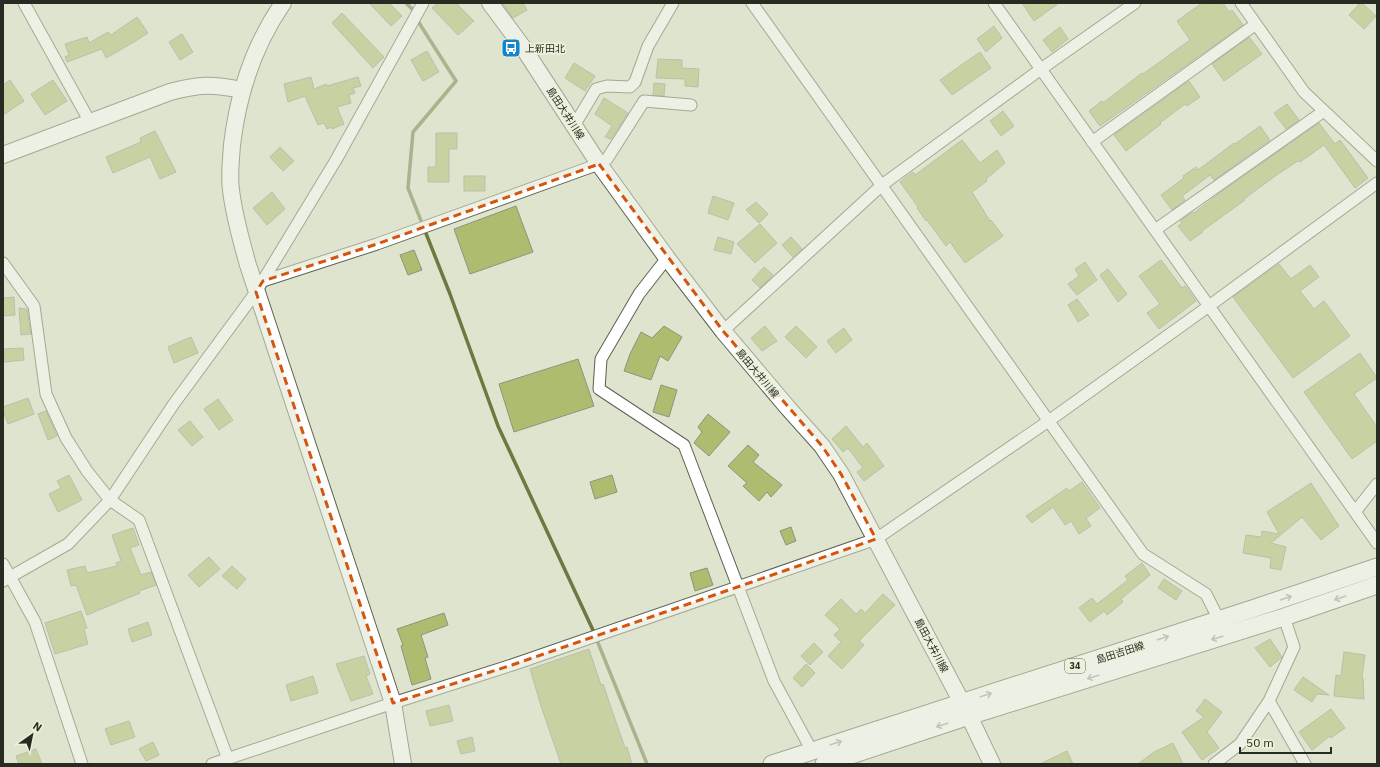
<svg xmlns="http://www.w3.org/2000/svg" width="1380" height="767" font-family="'IBM Plex Sans','Noto Sans JP',sans-serif">
	<style>
		.lines { fill: none; stroke-linecap: round; stroke-linejoin: round }
		.stream { stroke: #6e7942; stroke-width: 3.5 }
		.building { fill: #acbd70; stroke: #8e937f }
		.street-casing { stroke: #5d6250; stroke-width: 13 }
		.secondary-casing { stroke: #5d6250; stroke-width: 18 }
		.primary-casing { stroke: #5d6250; stroke-width: 19 }
		.street { stroke: #fff; stroke-width: 11 }
		.secondary { stroke: #fff; stroke-width: 16 }
		.primary { stroke: #fff; stroke-width: 17 }
		.oneway { stroke: #9fa09c }
		.marked { fill: none; stroke: #d5540e; stroke-width: 3; stroke-dasharray: 8 5; stroke-linejoin: round }
		.labels { text-anchor: middle; stroke-width: 3.5; stroke-linejoin: round; paint-order: stroke }
		.shield { fill: #ebf1db; stroke: #63665a; stroke-width: 1 }
		.shield-label { font-size: 9px; font-weight: bold; fill: #292b23 }
		.poi-label { font-size: 10px; fill: #292b23; stroke: #ebf1db; text-anchor: start }
		.street-label { font-size: 10px; fill: #292b23; stroke: #ebf1db }
	</style>
	<rect width="100%" height="100%" fill="#dee4ce"/>
	<g class="lines">
		<path class="stream" d="M406 3 412 9 421 26 456 81 413 132 408 188 450 294 498 426 592 628 647 764"/>
	</g>
	<path class="building" d="M369 3H389L402 16 391 26Z
		M438 3H456L474 21 458 35 432 8Z
		M502 3H523L527 10 513 18Z
		M1022 3H1059L1034 21Z
		M1202 3H1223L1229 12 1232 10 1243 25 1100 126 1089 111 1102 101 1103 103 1142 73 1143 74 1190 40 1177 21Z
		M1360 3H1362L1376 16 1364 29 1349 15Z
		M342 13 384 57 373 68 332 23Z
		M137 17 148 33 134 42 106 58 102 49 67 62 65 57 69 55 65 44 87 37 89 43 108 32 111 35Z
		M994 26 1002 38 986 52 977 39Z
		M1060 27 1068 39 1052 52 1043 40Z
		M182 34 193 52 180 60 169 42Z
		M1249 37 1262 54 1224 81 1212 64Z
		M427 51 439 72 423 81 411 60Z
		M980 52 991 68 952 95 940 80Z
		M658 59 682 60V68L699 69 698 87 685 86V79L656 78Z
		M574 63 595 76 585 91 565 78Z
		M311 77 314 89 326 84 327 86 358 77 361 86 353 88 355 93 349 95 351 103 337 107 344 124 332 129 331 127 327 129 324 123 318 125 305 96 288 102 284 84Z
		M10 80 24 101 3 115V85Z
		M53 80 67 101 45 115 31 94Z
		M1189 81 1200 97 1187 106 1185 104 1160 123 1161 124 1126 151 1114 135Z
		M654 83 665 84 664 96 653 95Z
		M604 98 628 113 611 139 605 137 612 126 595 114Z
		M1287 104 1299 120 1286 129 1274 113Z
		M1003 111 1014 126 1001 136 990 121Z
		M1319 123 1335 144 1340 140 1368 178 1355 188 1324 145 1300 162 1298 161 1278 174 1244 199 1245 200 1202 231 1203 232 1190 241 1178 226 1182 223 1180 221 1193 212 1194 213 1222 191Z
		M1260 126 1270 140 1214 180 1210 175 1182 196 1185 200 1172 210 1161 195 1184 178 1183 176 1196 167 1198 170 1234 143 1235 144Z
		M155 131 176 172 160 179 150 157 113 173 106 157 141 142 140 138Z
		M436 133H457V149H449V182H428V167H436Z
		M962 140 980 163 997 150 1005 163 986 179 987 181 972 192 990 221 991 220 1003 236 965 263 950 242 946 246 927 220 926 221 917 208 918 207 900 182 913 172 915 175Z
		M280 147 294 161 283 171 270 157Z
		M464 176H485V191H464Z
		M272 192 285 209 267 225 253 208Z
		M713 196 734 203 728 220 708 213Z
		M756 202 768 214 759 223 746 210Z
		M516 206 533 252 470 274 454 229Z
		M760 224 777 243 755 263 737 244Z
		M718 237 734 242 731 254 714 250Z
		M791 237 802 249 793 257 782 245Z
		M414 250 422 270 408 275 400 255Z
		M1161 260 1182 288 1185 286 1196 301 1159 329 1147 313 1160 304 1139 276Z
		M1085 262 1097 280 1077 295 1068 284 1079 276 1075 269Z
		M1279 264 1291 279 1310 265 1319 277 1300 291 1314 309 1324 301 1350 336 1293 378 1233 297Z
		M764 267 773 275 760 288 752 280Z
		M1108 269 1127 294 1118 302 1100 275Z
		M14 297 15 315 3 316V298Z
		M1077 299 1089 315 1078 322 1068 305Z
		M19 308 27 309 31 334 21 335Z
		M664 326 682 337 668 361 660 356 651 380 624 371 630 354 641 332 652 338Z
		M765 326 777 341 762 351 751 338Z
		M796 326 817 347 806 358 785 337Z
		M844 328 852 340 836 353 827 341Z
		M191 337 198 353 174 363 168 347Z
		M23 348 24 360 4 362V349Z
		M1360 353 1377 378 1354 394 1377 427V441L1352 459 1304 392Z
		M578 359 594 406 514 432 499 384Z
		M661 385 677 390 669 417 653 412Z
		M28 398 34 414 8 424 3 411V407Z
		M218 399 233 420 219 430 204 409Z
		M46 411 57 436 48 440 38 414Z
		M708 414 730 432 709 456 694 443 702 432 698 427Z
		M190 421 203 437 192 446 178 430Z
		M846 426 863 447 867 443 884 466 864 481 857 472 863 468 848 448 843 452 832 439Z
		M748 445 759 455 753 462 782 485 771 497 767 492 759 501 743 486 747 483 728 466Z
		M69 475 82 500 58 512 49 494 61 488 57 481Z
		M612 475 617 492 595 499 590 482Z
		M1082 482 1100 508 1086 518 1091 526 1079 534 1071 521 1065 525 1053 507 1032 523 1026 516 1067 488 1069 491Z
		M1311 483 1339 526 1321 540 1302 517 1271 543 1286 547 1281 570 1270 568 1271 558 1243 553 1246 535 1261 537 1262 531 1279 534 1267 512Z
		M791 527 796 541 786 545 780 531Z
		M133 528 139 545 130 548 141 575 151 572 156 585 139 591 140 593 87 615 76 585 71 586 67 570 85 566 87 573 117 566 116 563 121 561 112 535Z
		M209 557 220 569 199 587 188 575Z
		M1142 563 1150 575 1121 599 1123 602 1107 615 1104 611 1090 622 1079 608 1092 598 1097 604 1128 580 1125 576Z
		M232 566 246 579 237 589 222 576Z
		M707 568 713 585 695 591 690 573Z
		M1164 579 1182 591 1176 600 1158 588Z
		M883 594 895 605 859 641 864 645 842 669 828 656 841 642 834 635 840 629 825 615 841 599 856 614 861 609 865 613Z
		M81 611 87 628 84 629 88 644 55 654 45 623Z
		M444 613 448 625 421 635 428 657 425 658 431 679 412 685 401 646 403 645 397 629Z
		M148 622 152 635 132 642 128 629Z
		M1270 639 1282 657 1270 667 1255 648Z
		M814 643 823 652 810 665 801 656Z
		M589 649 601 685 603 684 625 748 627 747 632 764H561L541 706 530 669Z
		M1344 652 1365 655 1362 677 1363 678 1364 699 1334 696 1336 675 1341 676Z
		M364 656 370 674 366 676 373 694 351 701 336 664Z
		M806 664 815 673 802 687 793 678Z
		M313 676 318 693 291 701 286 685Z
		M1303 677 1329 695 1317 694 1312 702 1294 690Z
		M1205 699 1222 712 1207 732 1219 748 1202 760 1182 732 1204 717 1196 711Z
		M449 705 453 721 430 726 426 711Z
		M1331 709 1345 728 1331 738 1330 736 1312 750 1299 732Z
		M129 721 135 737 111 745 105 729Z
		M472 737 475 751 461 754 457 741Z
		M153 742 159 755 146 761 139 749Z
		M1173 743 1183 764H1138L1154 752Z
		M36 749 42 764H19L16 756Z
		M1067 751 1073 764H1040Z"/>
	<g class="lines">
		<defs>
			<path id="street" d="M24 3 90 122
				M752 3 1143 554 1206 594 1219 620
				M994 3 1377 543
				M1241 3 1304 92 1377 161
				M574 126 596 89 607 86 630 87 635 82 648 46 673 3
				M1092 142 1256 24
				M1155 230 1324 111
				M667 258 639 294 601 359 599 389 684 445 774 681 812 751
				M3 263 34 306 46 394 66 438 87 471 110 500 139 520 228 759
				M263 281 377 244 599 164 607 159 644 101 691 105
				M723 331 882 185 1041 69 1135 3
				M1355 512 1377 484
				M3 564 35 622 82 764
				M3 581 68 544 110 500 173 405 256 292 336 160 423 3
				M1269 701 1305 764
				M212 764 393 703 512 665 876 539 1050 420 1209 306 1377 183
				M1214 764 1240 744 1269 701 1294 647 1284 617"/>
			<path id="secondary" d="M283 3C254 45 238 94 232 145 231 160 229 176 231 190 234 216 241 240 248 265L393 703 403 764
				M490 3 522 46 599 164 667 258 723 331 788 408 822 446 841 474 969 716 992 764
				M3 155 170 92C200 84 212 84 242 90"/>
			<path id="primary" d="M772 764 1255 608 1377 567
				M824 764 969 716 1284 617 1377 585"/>
		</defs>
		<use href="#street" class="street-casing"/>
		<use href="#secondary" class="secondary-casing"/>
		<use href="#primary" class="primary-casing"/>
		<use href="#street" class="street"/>
		<use href="#secondary" class="secondary"/>
		<use href="#primary" class="primary"/>
	</g>
	<defs><path id="oneway-shaft" d="M-6 0H5M1.5-3L5.5 0L1.5 3" fill="none" stroke-width="1.6" stroke-linecap="round" stroke-linejoin="round"/></defs>
	<g class="oneway">
		<use href="#oneway-shaft" transform="translate(1286 598) rotate(-19)"/>
		<use href="#oneway-shaft" transform="translate(1340 598) rotate(161)"/>
		<use href="#oneway-shaft" transform="translate(1163 638) rotate(-18)"/>
		<use href="#oneway-shaft" transform="translate(1217 638) rotate(163)"/>
		<use href="#oneway-shaft" transform="translate(1093 677) rotate(163)"/>
		<use href="#oneway-shaft" transform="translate(986 695) rotate(-18)"/>
		<use href="#oneway-shaft" transform="translate(942 725) rotate(162)"/>
		<use href="#oneway-shaft" transform="translate(836 743) rotate(-18)"/>
	</g>
	<path d="M0 0H1380V767H0ZM599 164 723 331 822 446 841 474 876 539 512 665 393 703 256 292 263 281 377 244Z" fill="#dee4ce" fill-opacity=".55" fill-rule="evenodd"/>
	<path class="marked" d="M599 164 723 331 822 446 841 474 876 539 512 665 393 703 256 292 263 281 377 244Z"/>
	<defs>
		<symbol id="bus-square" viewBox="-11 -11 22 22"><rect x="-9" y="-9" width="18" height="18" rx="4" fill="#1384cd" stroke="#ebf1db"/><path d="M-5-6H5V4H4V6H2V4H-2V6H-4V4H-5ZM-3.5-4V0h7V-4ZM-3.5 1.2v1.5H-2V1.2ZM2 1.2v1.5H3.5V1.2Z" fill="#fff"/></symbol>
	</defs>
	<g fill-rule="evenodd">
		<use href="#bus-square" x="500" y="37" width="22" height="22"/>
	</g>
	<g class="labels">
		<rect class="shield" x="1065" y="659" width="20" height="14" rx="3"/>
		<g class="shield-label">
			<text x="1075" y="669">34</text>
		</g>
		<g class="poi-label">
			<text x="525" y="52">上新田北</text>
		</g>
		<g class="street-label">
			<text transform="translate(566 113) rotate(57)" y="4">島田大井川線</text>
			<text transform="translate(758 373) rotate(50)" y="4">島田大井川線</text>
			<text transform="translate(932 645) rotate(62)" y="4">島田大井川線</text>
			<text transform="translate(1120 652) rotate(-18)" y="4">島田吉田線</text>
		</g>
	</g>
	<rect width="1380" height="767" fill="none" stroke="#292b23" stroke-width="8"/>
	<g transform="translate(32 735) rotate(33)" stroke="#ebf1db" stroke-width="3" paint-order="stroke">
	<path d="M0-3L7 15L0 10L-7 15Z" fill="#292b23"/>
	<text y="-6" font-size="11" font-weight="bold" text-anchor="middle" fill="#292b23">N</text>
	</g>
	<path d="M1240 747v6h91v-6" fill="none" stroke="#292b23" stroke-width="2"/>
	<text x="1246" y="747" font-size="12" fill="#292b23" stroke="#ebf1db" stroke-width="3" paint-order="stroke">50 m</text>
</svg>
